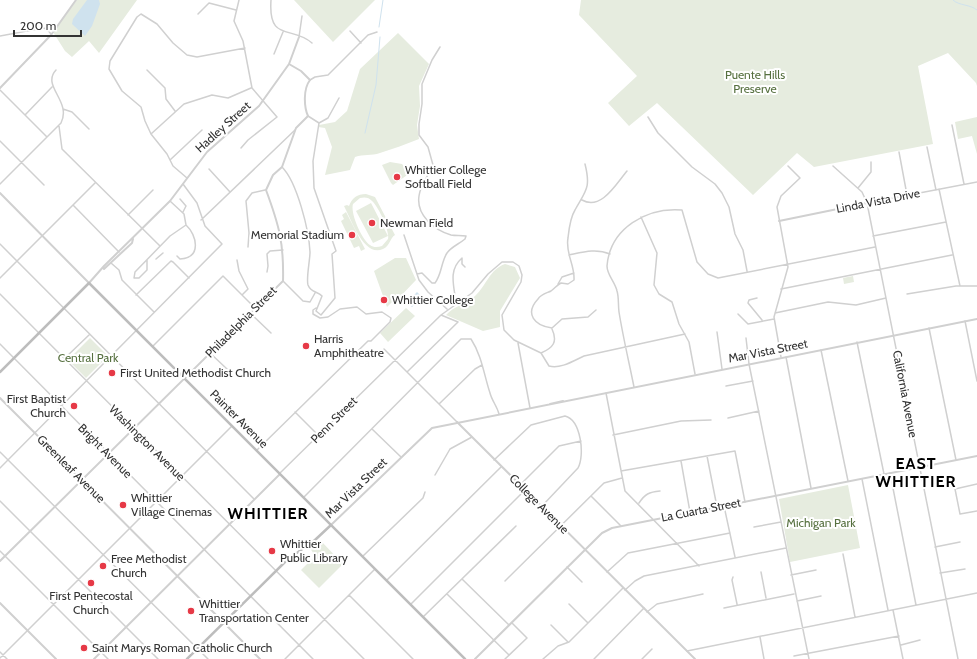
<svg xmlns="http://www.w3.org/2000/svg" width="977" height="659" font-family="Cabin,sans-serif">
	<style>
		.green { fill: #e6ecdf; fill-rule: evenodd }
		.water { fill: #cfe2ee }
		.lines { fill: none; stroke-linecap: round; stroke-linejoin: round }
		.stream { stroke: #cfe2ee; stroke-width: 1 }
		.minor { stroke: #d0d0d0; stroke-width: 1.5 }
		.tertiary { stroke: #d0d0d0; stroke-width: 2 }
		.secondary { stroke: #bdbdbd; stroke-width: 2.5 }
		.poi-dot { fill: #e63946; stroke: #fff; stroke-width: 1.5 }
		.labels { text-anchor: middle; stroke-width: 4; stroke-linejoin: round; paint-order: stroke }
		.park-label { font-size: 12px; fill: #56703f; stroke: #fff }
		.street-label { font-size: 12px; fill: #333; stroke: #fff }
		.poi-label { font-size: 12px; fill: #333; stroke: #fff; text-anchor: start }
		.district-label { font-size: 16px; font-weight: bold; letter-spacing: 1px; fill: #000; stroke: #fff }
	</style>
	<rect width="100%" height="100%" fill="#fff"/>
	<path class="green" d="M77 0H137L99 53 89 41 72 57 65 51 53 32Z
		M294 0H375L333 42Z
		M581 0H977V86L976 83 948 53 918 66 933 144 814 167 797 153 753 195 657 103 629 126 608 103 637 76 579 15Z
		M398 33 429 64 419 86 420 106 417 125 419 139C406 144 393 149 380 153 371 156 364 154 355 157L350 170 325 175 332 147 325 128 318 127 319 125 335 122 347 111 360 69Z
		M977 117V154L972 136 958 139 955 122Z
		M390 162 402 164 410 173 393 185 391 183 382 165Z
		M366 194 375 197 395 235C390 238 390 246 383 249 364 258 351 219 344 206L347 205 349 206C352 198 357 194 366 194ZM360 198C364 197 369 197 372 201 378 206 390 231 388 239L382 246C378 247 374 248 370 245 362 240 350 213 353 204Z
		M371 203 388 236 373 243 356 211Z
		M346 212 365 249 361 251 359 246 354 248 341 221 344 219 342 215Z
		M395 258H406L416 280 397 300 395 299 387 307 374 271Z
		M505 264 515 267 520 278 500 311V327L483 331 446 315C454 306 466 304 475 296 486 286 490 269 505 264Z
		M853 276 854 282 844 284 843 278Z
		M406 308 415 316 388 342 380 333Z
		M90 338 108 356 86 378 68 360Z
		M848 485 860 548 790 562 779 499Z
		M321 541 343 564 319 588 301 570 315 556 310 548Z"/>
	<path class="water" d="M87 0H99L100 4 92 26 85 36 72 24 73 19Z
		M417 292 422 297 412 307 407 302Z"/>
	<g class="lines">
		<path class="stream" d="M953 0C959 6 970 4 977 10
			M379 27 383 0
			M365 133 376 85 380 37"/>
		<path class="minor" d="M239 0 234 21 243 41 252 88 277 117 248 140 241 148
			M271 0C268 43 292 25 312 43
			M198 14 209 3 236 10
			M46 28 51 34
			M350 31 361 43
			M0 36 43 28 54 31
			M299 37 302 16
			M274 54 283 32
			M147 70 165 88 166 99 175 111
			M310 80 315 77 328 75 368 35 377 32
			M0 90 47 137
			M63 109 72 112 89 129
			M25 115 52 87
			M648 117 658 133 692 167 715 184 722 193 729 207 735 234 743 250 747 271
			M319 123 328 118 339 98
			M952 125 964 184
			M59 126 62 149 160 246
			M151 134 184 104 212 95 228 98 251 88
			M0 141 44 185
			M927 147 936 190
			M899 152 907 195
			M170 160 202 130
			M833 166 862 192 867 203 958 659
			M282 167C297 182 309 230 310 252 310 260 306 279 308 285 311 293 318 291 322 296L316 311 321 315 335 298 332 254 336 251 314 188 313 161 319 123 308 116
			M209 169 230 192
			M187 178 173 166 167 154 151 134 145 121 141 107 122 91 109 69 110 61 137 17 141 14 157 24 173 43 187 55 197 57 245 48
			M0 184 61 123C72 101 41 86 56 70
			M858 188 871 172V162
			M939 189 960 286
			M180 199 186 206 183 212
			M582 200C601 211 616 184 627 171
			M170 201 184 214 186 225
			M867 203 977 182
			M73 205 119 252
			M128 215 153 190
			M641 217 657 253 654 285 659 294 672 302 679 324 689 342 695 374
			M201 220 295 130
			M404 235 419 280 428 292 447 309
			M873 236 946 222
			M0 244 254 499
			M248 247 249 233 246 201 252 193 265 190
			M569 255C583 252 596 248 610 254
			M177 256 180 259C202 258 197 235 186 225
			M156 259 163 253
			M147 260V270L139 278H134L135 272 170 236 186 225
			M237 260 239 271 248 289 242 295
			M111 263 119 270 122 280 154 312
			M267 272 268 266 267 254 270 251 283 250
			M417 274 422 273 432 283H435C442 274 441 262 447 253 451 247 459 244 465 239L466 236C461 235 456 236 451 235 434 230 416 215 419 196 420 185 429 175 433 165L428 147 419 135V124L422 104V84L432 60 440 47
			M0 278 95 183
			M283 281 303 301 310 302 315 293
			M558 284 562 277 574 273
			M781 289 952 255
			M0 294 364 659
			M907 294 956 286H977
			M136 295 171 261 173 262 189 278
			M757 298 749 300 748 303 762 320
			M456 302C454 286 448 270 462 258V264L465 267
			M250 313 271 333
			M775 313 828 302 856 305 886 298
			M738 314 748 324 774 319
			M965 321 977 381
			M552 328C535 326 524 314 538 299 541 294 547 293 551 291 555 288 557 285 561 283L568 284 574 280C575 265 565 253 568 238 569 229 570 218 575 210 586 190 591 188 585 164
			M552 328 562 319 588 317 596 310
			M929 328 956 460
			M717 332 722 369
			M746 338 749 364 809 659
			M857 342 884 474
			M518 343 530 408
			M0 344 313 659
			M153 346 223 276 255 308
			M384 349 457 422
			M821 350 848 481
			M210 353 227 369
			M541 353C553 348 558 342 552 329
			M781 357 774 317 788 267 777 207 781 196 800 178 788 166
			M786 357 811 488
			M65 358 89 335
			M407 372 458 322 441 315
			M726 386 753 381
			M634 387C629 362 623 337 619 312 618 305 619 297 617 291 615 282 607 275 607 266 610 228 647 207 682 210L697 262 708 274 718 278 875 247
			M606 393 625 491 699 566
			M439 404 475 369 482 365
			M295 412 318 435
			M728 418 759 411
			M372 429 401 457
			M613 435 681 421 711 420
			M257 450 368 341H371L390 322 391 318 382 312 366 314 357 307 340 309 328 317 320 318 313 314V310L316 308
			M0 452 208 659
			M707 456 717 507
			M494 460 531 425 565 416C581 420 585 455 578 468L542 506
			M681 461 690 512
			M0 468 222 244 205 226 197 203 183 184
			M621 471 735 451 745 502
			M280 473 441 315 472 293 488 274 502 262H513L519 266 522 275 521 282 502 315 504 330 514 340 541 353 549 366C561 369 573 361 584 356L685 334
			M890 473 916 605
			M435 475 450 449 472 437
			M862 479 888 610
			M977 484 955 489 960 514 977 511
			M520 485 559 446 581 441
			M591 496 621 526
			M304 497 461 339H471C482 356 484 375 490 393 492 401 497 406 499 414
			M0 501 158 659
			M639 503C645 494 649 492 660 491
			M724 506 735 557
			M754 527 781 522
			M935 547 960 542
			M0 551 108 659
			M843 554 855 617
			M363 556 423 498 425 492
			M567 567 582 582
			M607 572 628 553 730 533
			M761 572 766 598
			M940 573 965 569
			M791 575 816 570
			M733 577 732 580 737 604
			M462 579 509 625
			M387 580 501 467
			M505 581 604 483 622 478
			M625 590 635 581 644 576 786 548
			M447 594 509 655
			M349 595 413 659
			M797 601 821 596
			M411 604 525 490
			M569 604 588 623
			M724 608 794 594
			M893 610 903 659
			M647 612 657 604 703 594
			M423 617 516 526
			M551 625 568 642
			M760 637 764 659
			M901 645 920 640
			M687 651 977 593
			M0 652 7 659
			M794 656 899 636
			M0 658 232 426
			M285 659 375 569
			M505 659 527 638 512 623
			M543 659 558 646 569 642 623 588
			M594 659 644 608
			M642 659 652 649"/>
		<path class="tertiary" d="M0 88 51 35 76 0
			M0 193 89 283 104 266 170 201 207 152 259 106 289 64 299 37
			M779 221 867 203
			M104 269 132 243 133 239
			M0 398 260 659
			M550 404 563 401
			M457 422 695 659
			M331 525 432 428 977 319
			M0 561 283 281C284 243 279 225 266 190L273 175 282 167 296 128 308 116C304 107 303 89 310 80L301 71 289 64
			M0 603 56 659
			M94 659 280 474
			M475 659 602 533 612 528 977 456"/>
		<path class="secondary" d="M0 372 89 283 465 659
			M187 659 287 560 315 540 331 525"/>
	</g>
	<g class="poi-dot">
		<circle cx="397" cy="177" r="4"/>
		<circle cx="372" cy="223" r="4"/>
		<circle cx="352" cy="235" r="4"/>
		<circle cx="384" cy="300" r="4"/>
		<circle cx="306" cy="346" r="4"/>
		<circle cx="112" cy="373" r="4"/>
		<circle cx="74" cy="406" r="4"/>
		<circle cx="123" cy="505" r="4"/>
		<circle cx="272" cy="551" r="4"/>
		<circle cx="103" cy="566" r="4"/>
		<circle cx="91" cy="583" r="4"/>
		<circle cx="191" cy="611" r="4"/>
		<circle cx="84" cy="648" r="4"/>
	</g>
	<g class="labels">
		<g class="park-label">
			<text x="755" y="79">Puente Hills<tspan x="755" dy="14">Preserve</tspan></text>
			<text x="88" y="362">Central Park</text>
			<text x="821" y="527">Michigan Park</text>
		</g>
		<g class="street-label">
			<text transform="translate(223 127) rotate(-42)" y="4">Hadley Street</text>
			<text transform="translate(878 201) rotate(-11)" y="4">Linda Vista Drive</text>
			<text transform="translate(241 322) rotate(-45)" y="4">Philadelphia Street</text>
			<text transform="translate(768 351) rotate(-11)" y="4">Mar Vista Street</text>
			<text transform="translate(905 394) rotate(79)" y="4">California Avenue</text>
			<text transform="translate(239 419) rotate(45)" y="4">Painter Avenue</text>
			<text transform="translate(334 420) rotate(-45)" y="4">Penn Street</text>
			<text transform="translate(147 443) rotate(45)" y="4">Washington Avenue</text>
			<text transform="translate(105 451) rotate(45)" y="4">Bright Avenue</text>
			<text transform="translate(71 469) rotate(45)" y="4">Greenleaf Avenue</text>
			<text transform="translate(356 488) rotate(-44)" y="4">Mar Vista Street</text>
			<text transform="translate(539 504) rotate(45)" y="4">College Avenue</text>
			<text transform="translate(701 510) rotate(-11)" y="4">La Cuarta Street</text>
		</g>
		<g class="poi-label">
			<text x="405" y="174">Whittier College<tspan x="405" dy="14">Softball Field</tspan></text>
			<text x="380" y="227">Newman Field</text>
			<text x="344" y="239" text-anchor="end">Memorial Stadium</text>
			<text x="392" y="304">Whittier College</text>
			<text x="314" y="343">Harris<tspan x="314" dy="14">Amphitheatre</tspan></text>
			<text x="120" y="377">First United Methodist Church</text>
			<text x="66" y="403" text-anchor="end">First Baptist<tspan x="66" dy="14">Church</tspan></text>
			<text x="131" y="502">Whittier<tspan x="131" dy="14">Village Cinemas</tspan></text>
			<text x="280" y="548">Whittier<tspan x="280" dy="14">Public Library</tspan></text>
			<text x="111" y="563">Free Methodist<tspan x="111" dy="14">Church</tspan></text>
			<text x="91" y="600" text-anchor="middle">First Pentecostal<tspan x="91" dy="14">Church</tspan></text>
			<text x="199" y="608">Whittier<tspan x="199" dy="14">Transportation Center</tspan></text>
			<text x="92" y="652">Saint Marys Roman Catholic Church</text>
		</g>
		<g class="district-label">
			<text x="916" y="469">EAST<tspan x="916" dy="18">WHITTIER</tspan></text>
			<text x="268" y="519">WHITTIER</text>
		</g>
	</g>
	<path d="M14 30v6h67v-6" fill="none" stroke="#333333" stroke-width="2"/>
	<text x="20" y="30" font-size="12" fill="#333333" stroke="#ffffff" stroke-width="3" paint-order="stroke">200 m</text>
</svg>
